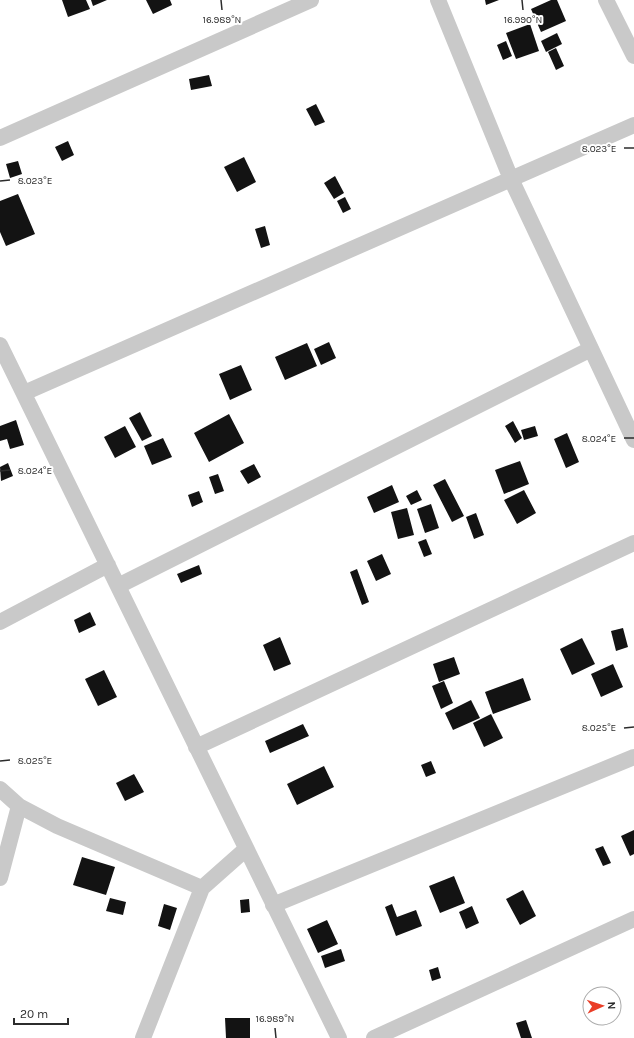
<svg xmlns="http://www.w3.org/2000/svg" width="634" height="1038" font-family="Karla,sans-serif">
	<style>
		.building { fill: #131313 }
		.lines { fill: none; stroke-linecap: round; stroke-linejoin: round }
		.street { stroke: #c9c9c9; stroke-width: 16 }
		.ticks { fill: none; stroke: #2c2c2c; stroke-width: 1.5 }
		.ticks-label { font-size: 10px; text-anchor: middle; fill: #2c2c2c; stroke: #fff; stroke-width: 4; stroke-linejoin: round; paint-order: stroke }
	</style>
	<rect width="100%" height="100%" fill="#fff"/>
	<path class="building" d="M62 0H86L90 9 68 17Z
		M91 0H107L93 6Z
		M146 0H170L172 5 153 14Z
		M485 0H499L486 5Z
		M551 0H557L566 21 541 32 531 9Z
		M530 24 539 51 516 59 506 33Z
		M557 33 562 44 546 52 541 41Z
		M506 41 512 56 503 60 497 45Z
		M556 48 564 66 556 70 548 52Z
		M209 75 212 86 191 90 189 79Z
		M316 104 325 122 315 126 306 109Z
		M68 141 74 155 62 161 55 147Z
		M244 157 256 182 237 192 224 167Z
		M18 161 22 174 10 178 6 164Z
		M335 176 344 193 334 199 324 183Z
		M18 194 35 234 6 246 0 232V201Z
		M345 197 351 209 343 213 337 201Z
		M265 226 270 245 261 248 255 229Z
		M329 342 336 358 321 365 314 349Z
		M307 343 317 366 285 380 275 357Z
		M241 365 252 390 230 400 219 374Z
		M140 412 152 436 142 441 129 418Z
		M229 414 244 443 209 462 194 433Z
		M16 420 24 445 10 449 7 439 0 441V426Z
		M513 421 522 438 515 443 505 426Z
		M125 426 136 447 115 458 104 437Z
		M535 426 538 436 524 440 521 430Z
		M567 433 579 462 566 468 554 439Z
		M163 438 172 457 152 465 144 446Z
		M520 461 529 484 504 494 495 470Z
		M8 463 13 476 1 481 0 467Z
		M254 464 261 477 248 484 240 471Z
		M218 474 224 491 215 494 209 477Z
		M445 479 464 516 452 522 433 485Z
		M392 485 399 502 374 513 367 497Z
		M417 490 422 500 411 505 406 496Z
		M524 490 536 513 517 524 504 500Z
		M199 491 203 502 192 507 188 495Z
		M431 504 439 528 425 533 417 509Z
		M407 508 414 535 398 539 391 512Z
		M476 513 484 535 474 539 466 517Z
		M426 539 432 554 424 557 418 542Z
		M382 554 391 574 376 581 367 561Z
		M199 565 202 574 181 583 177 574Z
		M357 569 369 602 362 605 350 572Z
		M90 612 96 625 79 633 74 620Z
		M623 628 628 647 616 651 611 631Z
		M280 637 291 664 274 671 263 645Z
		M582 638 595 664 572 675 560 649Z
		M454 657 460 674 439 682 433 664Z
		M613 664 623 687 601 697 591 674Z
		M104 670 117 697 98 706 85 679Z
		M523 678 531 700 493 714 485 692Z
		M444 681 453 703 441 709 432 686Z
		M471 700 480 718 453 730 445 713Z
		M491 714 503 738 484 747 473 723Z
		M303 724 309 736 270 753 265 741Z
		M431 761 436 773 426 777 421 765Z
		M324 766 334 787 297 805 287 784Z
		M134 774 144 792 125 801 116 783Z
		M634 830V854L630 856 621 836Z
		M603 846 611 863 603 866 595 849Z
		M82 857 115 867 106 895 73 885Z
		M454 876 465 903 440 913 429 886Z
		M523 890 536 916 520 925 506 899Z
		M110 898 126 902 123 915 106 911Z
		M249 899 250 912 241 913 240 900Z
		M164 904 177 908 170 930 158 926Z
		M392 904 397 917 416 910 422 926 396 936 385 907Z
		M472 906 479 923 466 929 459 912Z
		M327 920 338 944 318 953 307 929Z
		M341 949 345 961 325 968 321 956Z
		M438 967 441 978 432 981 429 970Z
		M225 1018H250V1038H226Z
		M526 1020 532 1038H521L516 1023Z"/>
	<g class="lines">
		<path class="street" d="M438 0 511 179 634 440
			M606 0 634 56
			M0 138 311 0
			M0 345 339 1038
			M24 393 634 125
			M118 586 591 349
			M0 622 108 565
			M196 747 634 543
			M0 789 19 806 57 826 202 888
			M0 878 19 806
			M273 905 634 757
			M143 1038 202 888 246 849
			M374 1038 634 919"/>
	</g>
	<path class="ticks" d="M221 0 222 10M522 0 523 10M624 148H634M0 181 10 180M624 438H634M0 471 10 470M624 728 634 727M0 761 10 760M275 1028 276 1038"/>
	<g class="ticks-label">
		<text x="222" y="23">16.989°N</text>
		<text x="523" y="23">16.990°N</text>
		<text x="599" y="152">8.023°E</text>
		<text x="35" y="184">8.023°E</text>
		<text x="599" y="442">8.024°E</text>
		<text x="35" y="474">8.024°E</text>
		<text x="599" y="731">8.025°E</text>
		<text x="35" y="764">8.025°E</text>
		<text x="275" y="1022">16.989°N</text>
	</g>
	<g transform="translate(602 1006) rotate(87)"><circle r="19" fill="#ffffff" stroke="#ababab"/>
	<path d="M0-3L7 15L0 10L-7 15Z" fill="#ea3e27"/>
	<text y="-6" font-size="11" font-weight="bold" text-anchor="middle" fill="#2c2c2c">N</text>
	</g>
	<path d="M14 1018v6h54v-6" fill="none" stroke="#2c2c2c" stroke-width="2"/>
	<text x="20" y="1018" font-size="12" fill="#2c2c2c" stroke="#ffffff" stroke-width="3" paint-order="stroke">20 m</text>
</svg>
